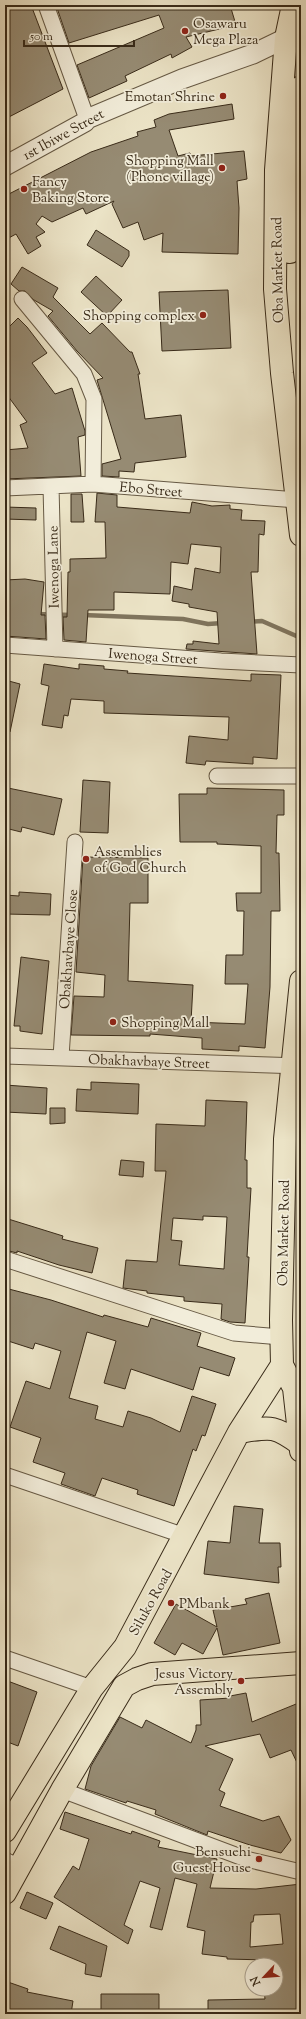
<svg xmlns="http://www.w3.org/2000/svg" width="306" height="2019" font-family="'Sorts Mill Goudy',serif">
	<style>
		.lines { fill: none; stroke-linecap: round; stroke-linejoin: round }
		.stream { stroke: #7f745d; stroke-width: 4.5 }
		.building { fill: #968b73; stroke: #392b19; fill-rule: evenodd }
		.minor-casing { stroke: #665944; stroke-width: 17 }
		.tertiary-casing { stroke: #665944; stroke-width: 21 }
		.primary-casing { stroke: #392b19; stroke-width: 24 }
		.minor { stroke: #f2edda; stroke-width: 15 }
		.tertiary { stroke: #f2edda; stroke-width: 19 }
		.primary { stroke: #ebe3c6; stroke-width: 22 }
		.poi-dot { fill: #8f2418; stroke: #f2edda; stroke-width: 1.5 }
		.labels { text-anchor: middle; stroke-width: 3.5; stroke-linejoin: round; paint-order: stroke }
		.poi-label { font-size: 14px; fill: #392b19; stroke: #f2edda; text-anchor: start }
		.street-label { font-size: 14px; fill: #392b19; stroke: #f2edda }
	</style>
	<rect width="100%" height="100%" fill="#ebe3c6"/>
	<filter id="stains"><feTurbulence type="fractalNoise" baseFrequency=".005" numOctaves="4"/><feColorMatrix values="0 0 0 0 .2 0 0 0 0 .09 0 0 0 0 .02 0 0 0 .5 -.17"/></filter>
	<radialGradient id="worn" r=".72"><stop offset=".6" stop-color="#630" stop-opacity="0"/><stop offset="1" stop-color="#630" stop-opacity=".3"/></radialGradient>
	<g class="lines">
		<path class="stream" d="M35 614 72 615
			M83 615 183 619 208 624 223 623
			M248 622 262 621 301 638"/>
	</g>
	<path class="building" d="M15 5H31L63 89 5 119V9Z
		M56 5H230L236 25 186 37 192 47 172 58 171 54 125 76 127 81 89 98 77 65 164 28 159 15 69 43Z
		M232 104 234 119 169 130 178 156 190 153 191 156 244 151 247 179 237 181 239 208 238 254 162 252 163 233 144 240 138 222 123 228 112 204 114 201 86 214 83 208 52 222 42 216 36 224 45 232 36 237 41 246 28 254 16 234 5 240V196L91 152 138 136 137 132 156 127 154 120 169 114Z
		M96 230 129 251V256L122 267 87 245Z
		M22 267 58 288 53 297 90 334 102 323 130 352H132L140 374H138L145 419 181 415 186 457 135 463 134 472 119 471V477L102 476V464L121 459 97 380 103 378 77 351 48 316 53 311 34 300 25 291H19L11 284Z
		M96 276 122 300 107 316 81 292Z
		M228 290 231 348 162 351 159 292Z
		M18 318 27 327 47 353 32 363 55 394 72 388 85 431V435L78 437 81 476 5 479V450L28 448 20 425 27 422 5 392V331Z
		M97 493 117 495V507L190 513 192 502 212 506 230 505V509L242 510 241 520 265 521 264 535 259 534 258 572H251L257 654 186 649 187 644H193V641L219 644 217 612 189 607V604L172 601 174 586 192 590 195 568 220 573 221 547 191 544 188 564 171 562 170 594 114 592V610H88L86 642 64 640 63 617H67L68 572H70V559L106 558 105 522H95Z
		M71 494H82L84 522H71Z
		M5 507 36 508V520L5 519Z
		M25 579 44 582 41 615H45L46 639 5 636V580Z
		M44 664 79 669V664L104 666V669L128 671 127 673 251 681V674L281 675 277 759 253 757V764L206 761 205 765 186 763 189 736 228 740 229 717 104 713V701L71 699 68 716 64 715 62 728 42 725 49 686 41 684Z
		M5 680 20 684 10 732 5 731Z
		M83 780 110 782 108 833 80 832Z
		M8 788 62 799 54 835 22 827 21 832 5 828V803Z
		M207 788 284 790V815H277L276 853H279L280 911H271L270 987 265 1048 239 1046V1051L202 1049V1038L150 1034V1036L71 1035 74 996 104 997 105 975 76 972 83 857 148 858V903H130L128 981 193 985 191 1022 245 1024 248 984H225L226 955H243L244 911H237L236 893H261V846L217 844V842H180L179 794H207Z
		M19 892 51 894 50 915 5 914V895L19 896Z
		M21 957 49 961 42 1034 20 1031V1026H14Z
		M91 1082 139 1084 138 1114 76 1111 77 1089 91 1090Z
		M5 1085 47 1088 46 1114 5 1112Z
		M206 1100 247 1102 245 1160H247V1188H251L247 1257H249L245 1323 230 1322 221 1319 222 1304 184 1301V1297L147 1293V1291L123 1288 126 1260 157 1262 166 1171H155L156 1124 205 1126ZM203 1216 227 1217 224 1269 179 1265 182 1241 171 1240 173 1218 203 1220Z
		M50 1108H65V1123L50 1124Z
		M121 1160 144 1162 143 1177 119 1175Z
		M5 1218 63 1236 62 1239 98 1248 92 1273 59 1265 17 1251V1253L5 1250Z
		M5 1288 51 1300 103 1317 104 1315 148 1327 151 1318 187 1329 201 1333 197 1346 235 1358 229 1376 200 1367 193 1390 131 1369 125 1389 104 1383 116 1341 87 1332 69 1398 98 1406 95 1419 123 1427 128 1411 151 1418 180 1432 192 1396 216 1404 205 1436 202 1435 196 1451 193 1449 174 1506 137 1494 138 1490 102 1478 95 1496 61 1484 65 1473 33 1462 41 1438 10 1427 26 1381 50 1389 61 1351 35 1343 33 1349 5 1340Z
		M234 1506 263 1509 259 1543H280L281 1567H278L279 1583 204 1574 208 1541 230 1543Z
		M269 1593 280 1643 223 1655 217 1628 203 1654 182 1643 175 1655 154 1643 176 1604 217 1627 213 1610 247 1604 245 1599Z
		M5 1680 37 1692 18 1746 5 1741Z
		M246 1693 252 1722 301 1702V1771L291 1750 270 1758 260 1734 205 1746 233 1759 219 1790 225 1793 220 1806 263 1821 279 1816 291 1840 281 1853 250 1845 208 1831 207 1835 155 1814 156 1810 127 1801 126 1803 85 1789 91 1766 120 1717 142 1728 146 1720 191 1743 196 1730V1725H201L200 1700 230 1698V1696Z
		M65 1812 131 1834 132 1831 160 1841 158 1847 217 1859 210 1888 256 1889 301 1884V2014H208V2000L265 1999 264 1989H276V1965H267V1960L227 1959V1957L202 1954 205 1931 187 1927 197 1884 175 1878 162 1930 150 1927 160 1888 140 1881 124 1925 133 1930 128 1944 54 1897 73 1866 79 1870 89 1839 60 1829ZM280 1914 283 1944 250 1947 251 1922H253L254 1915Z
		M27 1892 53 1903 46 1919 20 1908Z
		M59 1926 107 1946 101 1977 85 1974 86 1964 50 1949Z
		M5 1981 28 1989 27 1992 73 2001 71 2014H5Z
		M101 1994H159V2014H101Z"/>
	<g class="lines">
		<defs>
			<path id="minor" d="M46 5 87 119
				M22 299 84 374 94 399 93 484
				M51 486 55 649
				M5 488 93 484 297 500
				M5 645 221 661 301 665
				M217 776H301
				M5 1056 301 1066
				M61 1057 75 842
				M5 1259 234 1333 281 1337
				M5 1475 185 1536
				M5 1658 92 1688
				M62 1790 246 1859 301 1872
				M5 1860 19 1867"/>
			<path id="tertiary" d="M5 166 85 122 87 119 182 79 253 54 286 38 301 36"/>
			<path id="primary" d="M293 5 286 38 276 170 275 289 282 373 301 535
				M290 252 293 164 301 87
				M301 981 285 1139 281 1320 282 1365 294 1388 301 1451
				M239 1432C271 1427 274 1425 300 1444
				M5 1831 92 1688 125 1647 239 1432 282 1365
				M5 1893 62 1790 124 1686 137 1679 152 1674 301 1663"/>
		</defs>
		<use href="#minor" class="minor-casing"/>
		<use href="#tertiary" class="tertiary-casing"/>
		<use href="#primary" class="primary-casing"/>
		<use href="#minor" class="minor"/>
		<use href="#tertiary" class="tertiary"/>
		<use href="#primary" class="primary"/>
	</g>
	<g class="poi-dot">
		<circle cx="185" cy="31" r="4"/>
		<circle cx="223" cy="96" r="4"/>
		<circle cx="222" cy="168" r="4"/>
		<circle cx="24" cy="189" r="4"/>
		<circle cx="203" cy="315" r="4"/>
		<circle cx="86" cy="859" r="4"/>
		<circle cx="113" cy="1022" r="4"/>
		<circle cx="171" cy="1603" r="4"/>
		<circle cx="241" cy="1681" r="4"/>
		<circle cx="259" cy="1859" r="4"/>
	</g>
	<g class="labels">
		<g class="poi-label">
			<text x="193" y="28">Osawaru<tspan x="193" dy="16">Mega Plaza</tspan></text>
			<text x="215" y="101" text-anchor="end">Emotan Shrine</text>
			<text x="214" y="165" text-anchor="end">Shopping Mall<tspan x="214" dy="16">(Phone village)</tspan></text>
			<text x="32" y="186">Fancy<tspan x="32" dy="16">Baking Store</tspan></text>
			<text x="195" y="320" text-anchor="end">Shopping complex</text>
			<text x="94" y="856">Assemblies<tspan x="94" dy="16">of God Church</tspan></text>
			<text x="121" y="1027">Shopping Mall</text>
			<text x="179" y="1608">PMbank</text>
			<text x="233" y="1678" text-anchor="end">Jesus Victory<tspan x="233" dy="16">Assembly</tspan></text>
			<text x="251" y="1856" text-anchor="end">Bensuehi<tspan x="251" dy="16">Guest House</tspan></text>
		</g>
		<g class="street-label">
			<text transform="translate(63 134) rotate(-29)" y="5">1st Ibiwe Street</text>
			<text transform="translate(277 270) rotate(-91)" y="5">Oba Market Road</text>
			<text transform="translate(151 489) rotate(5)" y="5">Ebo Street</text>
			<text transform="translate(53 567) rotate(-91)" y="5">Iwenoga Lane</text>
			<text transform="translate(153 656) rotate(4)" y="5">Iwenoga Street</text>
			<text transform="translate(68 949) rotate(-86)" y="5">Obakhavbaye Close</text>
			<text transform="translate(149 1061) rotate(2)" y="5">Obakhavbaye Street</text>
			<text transform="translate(283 1233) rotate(-89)" y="5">Oba Market Road</text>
			<text transform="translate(150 1602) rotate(-61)" y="5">Siluko Road</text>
		</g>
	</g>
	<rect width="306" height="2019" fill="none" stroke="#ebe3c6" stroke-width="20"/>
	<rect x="6" y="6" width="294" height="2007" fill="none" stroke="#392b19" stroke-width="2"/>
	<rect x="10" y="10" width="286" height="1999" fill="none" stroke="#392b19"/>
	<g transform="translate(264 1977) rotate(244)"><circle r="19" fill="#f2edda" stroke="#a89f8d"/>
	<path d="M0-3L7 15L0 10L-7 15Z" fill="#8f2418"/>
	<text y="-6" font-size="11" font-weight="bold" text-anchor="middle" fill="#392b19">N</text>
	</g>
	<path d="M24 40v6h110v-6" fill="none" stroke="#392b19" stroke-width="2"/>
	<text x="30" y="40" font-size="12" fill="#392b19" stroke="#f2edda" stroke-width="3" paint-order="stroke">50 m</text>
	<rect width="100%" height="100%" filter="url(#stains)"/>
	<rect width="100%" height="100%" fill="url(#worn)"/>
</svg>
